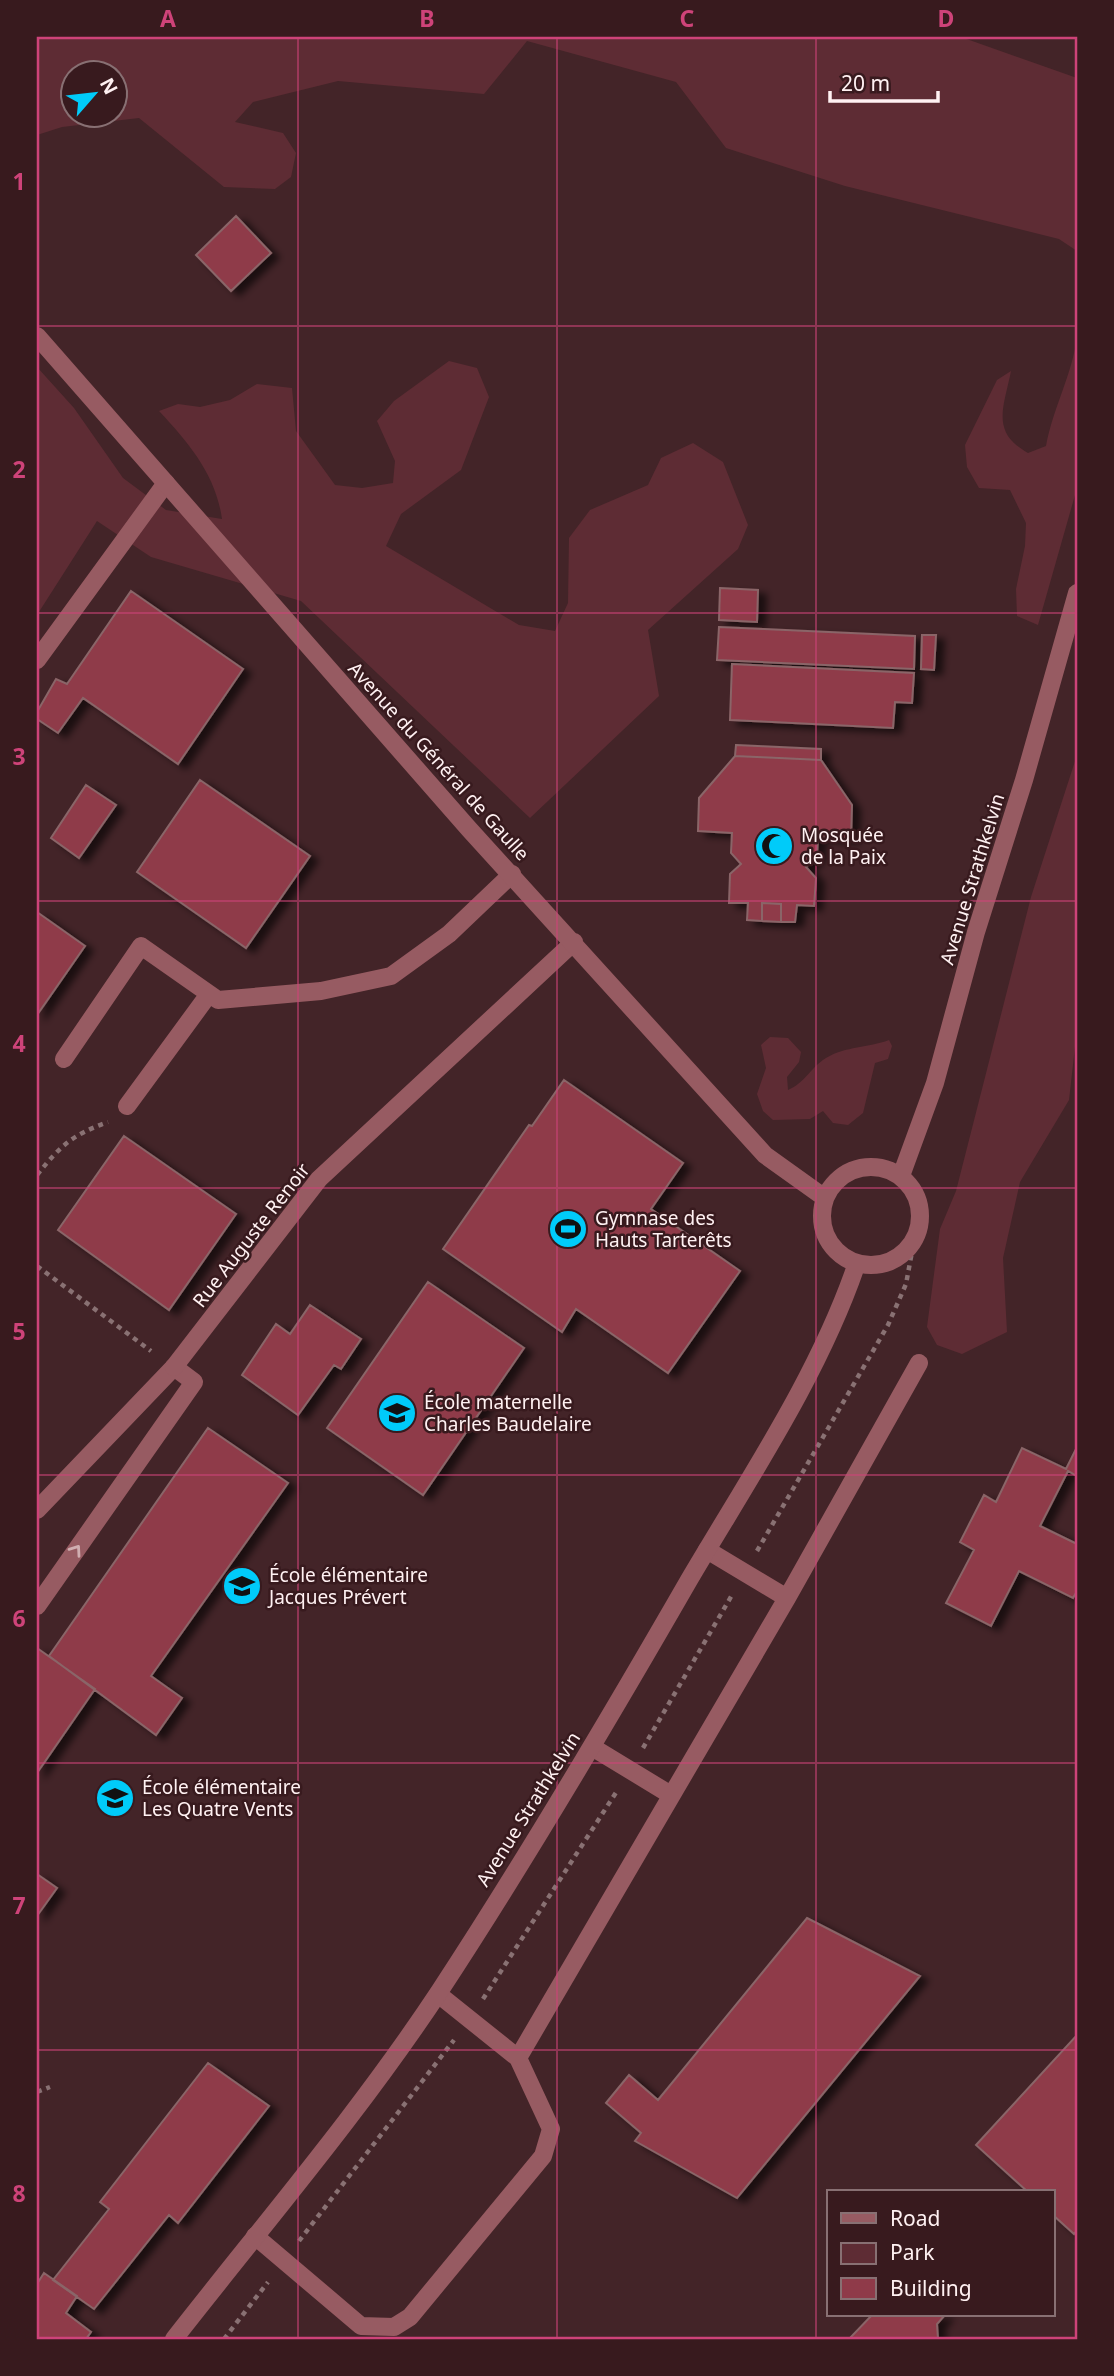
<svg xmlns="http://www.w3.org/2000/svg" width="1114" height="2376" font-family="'Noto Sans',sans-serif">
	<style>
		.green { fill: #5e2c34; fill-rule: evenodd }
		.building { fill: #8f3a49; stroke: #8a6568; stroke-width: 2; filter: url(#shadow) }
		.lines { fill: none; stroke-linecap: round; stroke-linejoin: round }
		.path { stroke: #897173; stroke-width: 4.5; stroke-dasharray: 5 5; stroke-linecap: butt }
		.service { stroke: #975b62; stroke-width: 18 }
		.pedestrian { stroke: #975b62; stroke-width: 18 }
		.minor { stroke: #975b62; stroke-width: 18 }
		.tertiary { stroke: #975b62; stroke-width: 18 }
		.oneway { stroke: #d0aeb1 }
		.grid { fill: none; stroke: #ce4379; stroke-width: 2; stroke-opacity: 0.55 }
		.labels { text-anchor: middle; stroke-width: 5; stroke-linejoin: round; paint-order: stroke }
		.street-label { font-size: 19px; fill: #fff1f2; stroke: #381a1e }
		.poi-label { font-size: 19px; fill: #fff1f2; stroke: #381a1e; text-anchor: start }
		.neatline { fill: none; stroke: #ce4379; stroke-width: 2.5 }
		.grid-label { font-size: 23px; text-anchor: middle; font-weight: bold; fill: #ce4379 }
	</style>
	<defs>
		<filter id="shadow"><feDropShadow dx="8" dy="4.5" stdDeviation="3.5" flood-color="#0009"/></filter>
	</defs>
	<rect width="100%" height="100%" fill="#432428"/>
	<path class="green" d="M37 37H961L1077 78V251L1059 239 845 186 726 148 676 82 527 41 484 94 338 81 253 102 235 122 283 133 296 153 291 177 275 189 224 187 139 118 62 127 37 135ZM74 74H116V116H74Z
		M1077 337V488L1038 625 1017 616 1016 589 1025 546 1026 523 1010 490 979 488 967 467 965 445 997 380 1011 371C1004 407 990 432 1028 453L1046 446C1053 408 1072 375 1077 337Z
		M449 361 477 368 489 397 461 470 401 514 386 546 519 625 555 631 568 603 569 538 590 510 648 485 661 458 693 443 723 462 748 525 738 549 648 630 659 696 530 818 301 601 151 557 97 521 37 615V367L74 408 123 478 166 510 222 519C216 475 189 443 159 411L178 404 200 407 230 400 257 384 292 388 296 431 335 485 362 488 393 483 395 461 377 421 394 401Z
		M1077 755V1029L1069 1100 1020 1182 1003 1258 1007 1332 962 1354 937 1345 927 1327 940 1229 956 1191 1031 897Z
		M770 1037 788 1038 801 1052 799 1062 787 1077 788 1090C805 1083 811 1067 826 1058 846 1046 868 1048 889 1040L892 1046 888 1059 875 1063 863 1113 848 1125 833 1123 823 1111 810 1119 773 1120 763 1111 757 1094 766 1068 761 1045Z"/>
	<path class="building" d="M236 216 271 253 231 291 196 255Z
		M720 588 758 590 757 622 719 620Z
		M131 591 243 669 178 764 83 698 58 733 37 719V712L56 679 67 684Z
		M719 627 915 636 914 669 717 660Z
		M922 635H936L934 670 921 669Z
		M732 664 914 673 912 703 895 702 893 728 730 720Z
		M736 745 821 749V760L735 756Z
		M735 756 821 760 852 805 851 839 818 836 817 856 806 867 816 878 814 906 797 905 795 922H781V904L762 903V921L747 920 748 903H729L730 874 741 864 731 853 732 833 698 831 699 798Z
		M200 780 310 856 246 948 137 872Z
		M86 785 116 805 79 858 51 838Z
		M762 903 781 904V922L762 921Z
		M37 912 85 946 37 1015Z
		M564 1080 683 1163 651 1209 740 1271 668 1373 576 1309 562 1332 443 1249 529 1125 532 1126Z
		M124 1136 236 1214 169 1310 58 1230Z
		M428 1282 524 1348 423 1495 327 1428Z
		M310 1305 361 1339 341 1369 334 1365 298 1415 242 1375 276 1324 290 1334Z
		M208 1428 288 1483 151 1676 182 1698 156 1735 49 1656Z
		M1077 1447V1476L1068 1471 1040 1526 1077 1544V1591L1073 1598 1019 1571 991 1626 946 1603 974 1550 960 1542 984 1495 996 1502 1022 1448 1066 1469Z
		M37 1648 95 1689 37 1773Z
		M37 1874 57 1888 37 1916Z
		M807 1918 920 1976 737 2198 635 2141 641 2133 606 2103 629 2075 658 2100Z
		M1077 2035V2230L1074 2234 1053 2215V2192H1028L976 2145Z
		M208 2063 269 2106 178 2223 169 2215 94 2309 53 2280 109 2209 100 2202Z
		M44 2273 77 2296 66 2313 91 2332 86 2339H37V2284Z
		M872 2315H945L937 2324 938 2339H849Z"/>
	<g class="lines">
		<path class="path" d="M37 1175C61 1145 72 1135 108 1122
			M37 1266 151 1351
			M757 1551 888 1325 906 1284 914 1241
			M643 1748 732 1595
			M483 1999 617 1791
			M37 2092 50 2087
			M299 2241 454 2040
			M224 2339 268 2282"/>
		<path class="service" d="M64 1059 141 946 218 1000 321 991 391 976 449 934 512 874
			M127 1106 209 994
			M707 1550 787 1598
			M37 1606 194 1382 174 1367
			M592 1747 671 1795
			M518 2058 787 1598 919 1363
			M255 2236 361 2326 394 2327 410 2317 543 2156 551 2129 518 2058 438 1994"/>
		<path class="pedestrian" d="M37 1510 174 1367"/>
		<path class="minor" d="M37 660 166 483
			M174 1367 319 1179 574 942"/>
		<path class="tertiary" d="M37 336 469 829 765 1155 825 1198
			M822 1216a49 49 0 1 1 98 0a49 49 0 1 1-98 0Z
			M901 1176 935 1083 976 932 1024 780 1077 593
			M174 2339C263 2225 359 2113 439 1992 527 1858 609 1719 689 1580 749 1478 819 1375 857 1263"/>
	</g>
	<defs><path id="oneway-chevron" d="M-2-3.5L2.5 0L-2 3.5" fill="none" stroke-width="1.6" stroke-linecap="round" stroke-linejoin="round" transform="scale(1.75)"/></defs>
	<use class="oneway" href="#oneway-chevron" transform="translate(76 1550) rotate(-55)"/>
	<path class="grid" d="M298 37V2339M557 37V2339M816 37V2339M37 326H1077M37 613H1077M37 901H1077M37 1188H1077M37 1475H1077M37 1763H1077M37 2050H1077"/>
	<defs>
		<symbol id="mosque-disc" viewBox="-11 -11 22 22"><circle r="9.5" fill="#00cbf9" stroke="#381a1e"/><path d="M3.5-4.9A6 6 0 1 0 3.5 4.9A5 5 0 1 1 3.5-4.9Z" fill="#111"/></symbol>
		<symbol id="stadium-disc" viewBox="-11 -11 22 22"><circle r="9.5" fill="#00cbf9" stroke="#381a1e"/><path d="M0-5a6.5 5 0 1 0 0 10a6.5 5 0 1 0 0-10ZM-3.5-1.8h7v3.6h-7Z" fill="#111"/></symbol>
		<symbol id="school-disc" viewBox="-11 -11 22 22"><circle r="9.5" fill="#00cbf9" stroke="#381a1e"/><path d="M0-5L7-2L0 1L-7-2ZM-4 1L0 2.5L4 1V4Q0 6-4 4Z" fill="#111"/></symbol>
	</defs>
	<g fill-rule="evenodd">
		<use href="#mosque-disc" x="752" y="824" width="44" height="44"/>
		<use href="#stadium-disc" x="546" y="1207" width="44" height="44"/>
		<use href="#school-disc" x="375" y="1391" width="44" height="44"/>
		<use href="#school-disc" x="220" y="1564" width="44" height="44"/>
		<use href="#school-disc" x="93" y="1776" width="44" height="44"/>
	</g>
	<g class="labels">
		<g class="street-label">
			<text transform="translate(439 761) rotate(48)" y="7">Avenue du Général de Gaulle</text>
			<text transform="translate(972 879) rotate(-73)" y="7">Avenue Strathkelvin</text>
			<text transform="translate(251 1235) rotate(-52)" y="7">Rue Auguste Renoir</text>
			<text transform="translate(528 1809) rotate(-58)" y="7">Avenue Strathkelvin</text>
		</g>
		<g class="poi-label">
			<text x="801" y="842">Mosquée<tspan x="801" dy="22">de la Paix</tspan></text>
			<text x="595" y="1225">Gymnase des<tspan x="595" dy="22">Hauts Tarterêts</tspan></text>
			<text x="424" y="1409">École maternelle<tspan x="424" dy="22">Charles Baudelaire</tspan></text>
			<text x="269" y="1582">École élémentaire<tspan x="269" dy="22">Jacques Prévert</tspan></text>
			<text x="142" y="1794">École élémentaire<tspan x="142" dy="22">Les Quatre Vents</tspan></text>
		</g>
	</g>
	<rect width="1114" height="2376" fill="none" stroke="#381a1e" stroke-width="77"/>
	<rect x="827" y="2190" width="228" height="126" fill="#381a1e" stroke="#887073" stroke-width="2"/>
	<rect x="841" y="2213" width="35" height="10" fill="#975b62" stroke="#887073" stroke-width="2"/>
	<text x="890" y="2226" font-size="21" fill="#fff1f2">Road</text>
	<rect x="841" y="2243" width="35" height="21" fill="#5e2c34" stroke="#887073" stroke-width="2"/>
	<text x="890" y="2260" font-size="21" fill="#fff1f2">Park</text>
	<rect x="841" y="2278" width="35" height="21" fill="#8f3a49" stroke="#887073" stroke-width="2"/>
	<text x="890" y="2296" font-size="21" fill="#fff1f2">Building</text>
	<g transform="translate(94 94) rotate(62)"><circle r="33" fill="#381a1e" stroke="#887073" stroke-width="2"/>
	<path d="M0-5L12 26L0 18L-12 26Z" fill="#00cbf9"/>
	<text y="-10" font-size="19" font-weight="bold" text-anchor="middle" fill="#fff1f2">N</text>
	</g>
	<path d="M830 91v10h108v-10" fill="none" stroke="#fff1f2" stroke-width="3.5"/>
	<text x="841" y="91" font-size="21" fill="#fff1f2" stroke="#381a1e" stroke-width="5" paint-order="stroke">20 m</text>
	<rect x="38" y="38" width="1038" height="2300" class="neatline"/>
	<g class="grid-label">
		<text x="168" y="27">A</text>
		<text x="427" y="27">B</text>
		<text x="687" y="27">C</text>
		<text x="946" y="27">D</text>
		<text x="19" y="190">1</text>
		<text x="19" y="478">2</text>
		<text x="19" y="765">3</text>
		<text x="19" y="1052">4</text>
		<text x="19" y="1340">5</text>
		<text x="19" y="1627">6</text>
		<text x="19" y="1914">7</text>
		<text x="19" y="2202">8</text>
	</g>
</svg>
